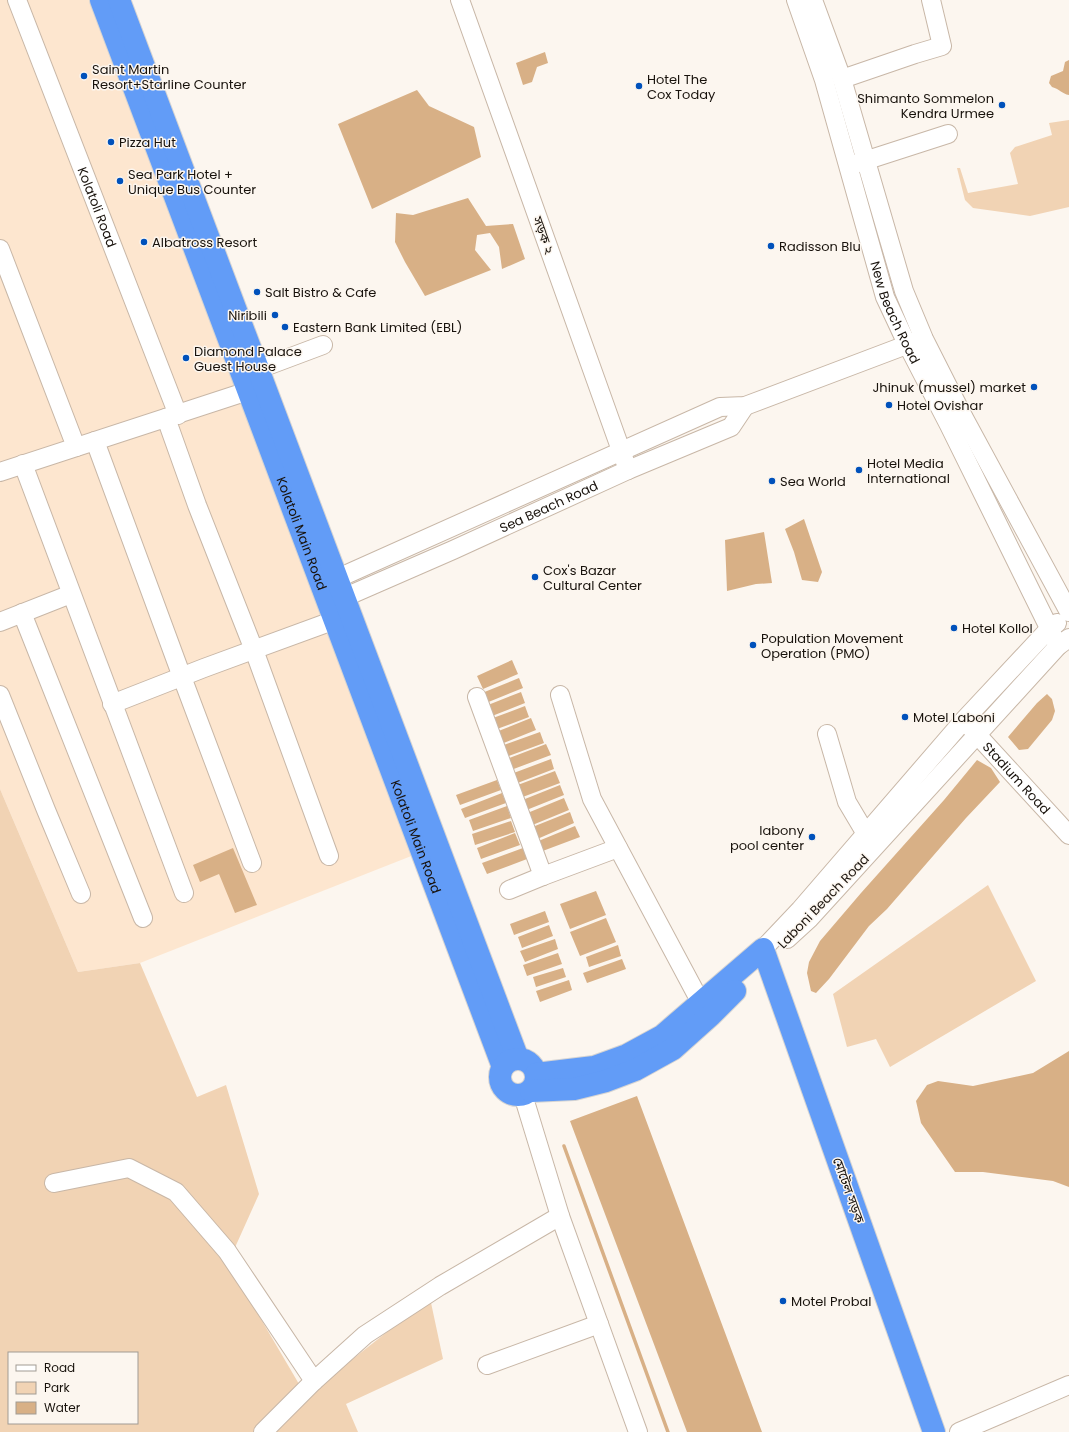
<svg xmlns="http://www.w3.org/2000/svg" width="1069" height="1432" font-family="Poppins,'Noto Sans Bengali',sans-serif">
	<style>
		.built { fill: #fde6cf }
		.green { fill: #f1d3b4; fill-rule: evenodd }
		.water { fill: #d8b086 }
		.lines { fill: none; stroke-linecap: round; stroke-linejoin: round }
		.stream { stroke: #d8b086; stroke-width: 3.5 }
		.minor-casing { stroke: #c8b7a7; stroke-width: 20 }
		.highway-casing { stroke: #d5d4d3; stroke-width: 24 }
		.minor { stroke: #fff; stroke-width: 18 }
		.highway { stroke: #629cf7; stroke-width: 22 }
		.poi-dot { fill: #0051bb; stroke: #fcf6ef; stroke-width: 1.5 }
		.labels { text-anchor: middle; stroke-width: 3; stroke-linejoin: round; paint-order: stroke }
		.poi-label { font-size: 13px; fill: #18120c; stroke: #fcf6ef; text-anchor: start }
		.street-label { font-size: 13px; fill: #18120c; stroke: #fcf6ef }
	</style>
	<rect width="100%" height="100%" fill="#fcf6ef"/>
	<path class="built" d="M0 0H104L424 851 140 963 78 972 0 789Z"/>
	<path class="green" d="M1069 120V207L1030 216 973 208 965 200 957 168H960L968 193 1018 184 1010 153 1015 147 1052 135 1049 123Z
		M0 789 78 972 140 963 197 1097 226 1085 259 1194 228 1263 306 1396 430 1298 443 1359 346 1404 358 1432H0ZM9 1353H137V1423H9Z
		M988 885 1036 981 890 1067 876 1039 847 1047 833 994Z"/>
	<path class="water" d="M545 52 548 63 537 67 532 82 523 85 516 63Z
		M1069 60V95C1062 94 1060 89 1052 87L1049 83 1051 76 1063 71 1065 62Z
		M417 90 429 106 474 127 481 157 372 209 338 124Z
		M468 198 486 226 513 224 525 259 502 269 499 247 490 233 477 235 475 250 491 270 425 296 405 262 395 242 396 213 413 215Z
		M804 519 822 572 818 582 802 580 794 552 785 529Z
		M764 532 772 583 756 584 727 591 725 540Z
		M512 660 518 674 483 689 477 676Z
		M519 678 523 688 486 703 482 693Z
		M521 692 525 703 492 716 488 705Z
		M1047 694 1052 699 1055 711 1052 720 1028 749 1019 750 1008 737 1037 703Z
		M525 706 529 717 497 729 493 718Z
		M531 718 536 730 501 744 496 732Z
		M540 732 544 743 506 757 501 746Z
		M546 744 551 755 511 770 507 759Z
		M551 759 554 769 515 784 511 774Z
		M977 760 991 768 1000 782 966 818 887 909 869 926 829 979 816 993 811 991 807 973 809 962 820 941 861 893 944 800Z
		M555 771 560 783 520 798 515 786Z
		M497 780 501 790 460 805 456 795Z
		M560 785 564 795 524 811 520 801Z
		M502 793 506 803 465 818 461 809Z
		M564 798 569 810 530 826 525 814Z
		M507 806 511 818 473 831 469 820Z
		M570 812 574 823 535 840 530 828Z
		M511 821 515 832 475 845 472 834Z
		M575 826 580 837 540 852 536 842Z
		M515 833 520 845 481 859 477 848Z
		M233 848 257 905 235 913 219 874 200 882 193 865Z
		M523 848 527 859 487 874 482 863Z
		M596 891 606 915 570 929 560 904Z
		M545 911 549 922 514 935 510 924Z
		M606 918 616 942 580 956 570 932Z
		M549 925 553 936 522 948 518 937Z
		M555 939 558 949 525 962 520 951Z
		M618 945 621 956 589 967 586 957Z
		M558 953 562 964 527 976 523 965Z
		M622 959 626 969 587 983 583 973Z
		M563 968 566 977 536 987 533 977Z
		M569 980 572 990 540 1002 536 991Z
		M1069 1051V1187L1053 1181 983 1172H955L921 1123 916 1101 927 1085 938 1081 973 1086 1033 1073Z
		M637 1096 762 1432H687L570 1121Z"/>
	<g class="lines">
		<path class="stream" d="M564 1146 668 1432"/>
		<defs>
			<g id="minor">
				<path id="s1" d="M17 0 178 415"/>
				<path d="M460 0 628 470"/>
				<path id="s2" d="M796 0 824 80 885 297 907 344 949 425 1058 646"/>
				<path d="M813 0 842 79 904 291 924 339 964 418 1069 612"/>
				<path d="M842 79 915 54 942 46 931 0"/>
				<path d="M855 164 948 134"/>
				<path d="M0 249 76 447"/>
				<path d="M259 369 323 345"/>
				<path d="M166 418 197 505 254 650 329 856"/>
				<path d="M95 441 182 677 252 863"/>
				<path d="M23 464 184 893"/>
				<path d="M0 472 248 391"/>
				<path d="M336 579 720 407 745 406 917 341"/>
				<path id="s3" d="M343 598 453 550 628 470 731 427 745 406"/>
				<path d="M22 613 143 918"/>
				<path d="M0 622 71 594"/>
				<path d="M0 695 46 810 81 894"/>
				<path d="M560 695 592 799 701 1003"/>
				<path d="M477 697 543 876"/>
				<path d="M112 704 204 668 335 620"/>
				<path id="s4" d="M970 727 1069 835"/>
				<path d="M827 734 847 802 866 834"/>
				<path d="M509 890 543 876 618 848"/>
				<path d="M787 939 810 918 1058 646 1069 638"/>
				<path d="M763 949 800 910 964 720 1049 629 1057 623"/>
				<path d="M523 1095 560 1216 638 1432"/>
				<path d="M54 1183 129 1168 176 1192 227 1251 314 1381 365 1335 440 1286 560 1216"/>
				<path d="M487 1365 599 1324"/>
				<path d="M263 1432 314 1381"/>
				<path d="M959 1432 1069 1385"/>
			</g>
			<g id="highway">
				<path id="s5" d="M101 0 503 1067"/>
				<path d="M119 0 518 1059"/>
				<circle cx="518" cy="1077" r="18"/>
				<path d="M536 1074 594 1067 627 1055 662 1036 763 949 934 1432"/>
				<path d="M531 1091 574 1089 606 1081 635 1070 673 1049 711 1015 735 991"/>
			</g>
		</defs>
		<use href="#minor" class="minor-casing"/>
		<use href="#highway" class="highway-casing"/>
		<use href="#minor" class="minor"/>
		<use href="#highway" class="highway"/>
	</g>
	<g class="poi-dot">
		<circle cx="84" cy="76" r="4"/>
		<circle cx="639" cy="86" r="4"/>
		<circle cx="1002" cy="105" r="4"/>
		<circle cx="111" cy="142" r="4"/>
		<circle cx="120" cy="181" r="4"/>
		<circle cx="144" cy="242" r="4"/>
		<circle cx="771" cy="246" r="4"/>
		<circle cx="257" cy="292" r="4"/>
		<circle cx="275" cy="315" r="4"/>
		<circle cx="285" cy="327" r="4"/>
		<circle cx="186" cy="358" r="4"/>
		<circle cx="1034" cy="387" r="4"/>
		<circle cx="889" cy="405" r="4"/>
		<circle cx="859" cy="470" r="4"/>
		<circle cx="772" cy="481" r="4"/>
		<circle cx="535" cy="577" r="4"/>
		<circle cx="954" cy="628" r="4"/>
		<circle cx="753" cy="645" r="4"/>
		<circle cx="905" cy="717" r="4"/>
		<circle cx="812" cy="837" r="4"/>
		<circle cx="783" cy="1301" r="4"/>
	</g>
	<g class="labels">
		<g class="poi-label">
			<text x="92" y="74">Saint Martin<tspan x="92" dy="15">Resort+Starline Counter</tspan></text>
			<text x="647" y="84">Hotel The<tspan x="647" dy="15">Cox Today</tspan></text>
			<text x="994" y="103" text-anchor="end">Shimanto Sommelon<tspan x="994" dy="15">Kendra Urmee</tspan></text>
			<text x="119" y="147">Pizza Hut</text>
			<text x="128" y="179">Sea Park Hotel +<tspan x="128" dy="15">Unique Bus Counter</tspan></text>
			<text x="152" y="247">Albatross Resort</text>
			<text x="779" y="251">Radisson Blu</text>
			<text x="265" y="297">Salt Bistro &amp; Cafe</text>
			<text x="267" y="320" text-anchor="end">Niribili</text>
			<text x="293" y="332">Eastern Bank Limited (EBL)</text>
			<text x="194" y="356">Diamond Palace<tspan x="194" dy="15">Guest House</tspan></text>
			<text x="1026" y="392" text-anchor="end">Jhinuk (mussel) market</text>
			<text x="897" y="410">Hotel Ovishar</text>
			<text x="867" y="468">Hotel Media<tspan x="867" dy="15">International</tspan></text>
			<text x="780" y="486">Sea World</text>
			<text x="543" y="575">Cox's Bazar<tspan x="543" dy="15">Cultural Center</tspan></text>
			<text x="962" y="633">Hotel Kollol</text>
			<text x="761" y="643">Population Movement<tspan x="761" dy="15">Operation (PMO)</tspan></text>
			<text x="913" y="722">Motel Laboni</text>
			<text x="804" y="835" text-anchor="end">labony<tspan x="804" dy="15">pool center</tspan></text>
			<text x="791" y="1306">Motel Probal</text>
		</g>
		<g class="street-label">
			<text dy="5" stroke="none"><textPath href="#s1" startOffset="222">Kolatoli Road</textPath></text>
			<text transform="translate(544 235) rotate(70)" y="5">সড়ক ২</text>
			<text dy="5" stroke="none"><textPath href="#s2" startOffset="328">New Beach Road</textPath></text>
			<text dy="5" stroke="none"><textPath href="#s3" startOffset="225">Sea Beach Road</textPath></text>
			<text dy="5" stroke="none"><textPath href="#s5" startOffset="570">Kolatoli Main Road</textPath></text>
			<text dy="5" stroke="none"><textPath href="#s4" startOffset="69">Stadium Road</textPath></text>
			<text dy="5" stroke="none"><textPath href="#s5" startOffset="894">Kolatoli Main Road</textPath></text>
			<text transform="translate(823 901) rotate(-46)" y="5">Laboni Beach Road</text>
			<text transform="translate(849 1190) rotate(70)" y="5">মোটেল সড়ক</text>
		</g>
	</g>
	<rect x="8" y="1352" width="130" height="72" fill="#fcf6ef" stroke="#a19b94"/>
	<rect x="16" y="1365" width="20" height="6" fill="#ffffff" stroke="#a19b94"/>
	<text x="44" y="1372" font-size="12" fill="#18120c">Road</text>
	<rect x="16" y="1382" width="20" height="12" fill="#f1d3b4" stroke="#a19b94"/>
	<text x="44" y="1392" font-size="12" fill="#18120c">Park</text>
	<rect x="16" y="1402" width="20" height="12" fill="#d8b086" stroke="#a19b94"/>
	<text x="44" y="1412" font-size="12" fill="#18120c">Water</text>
</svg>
